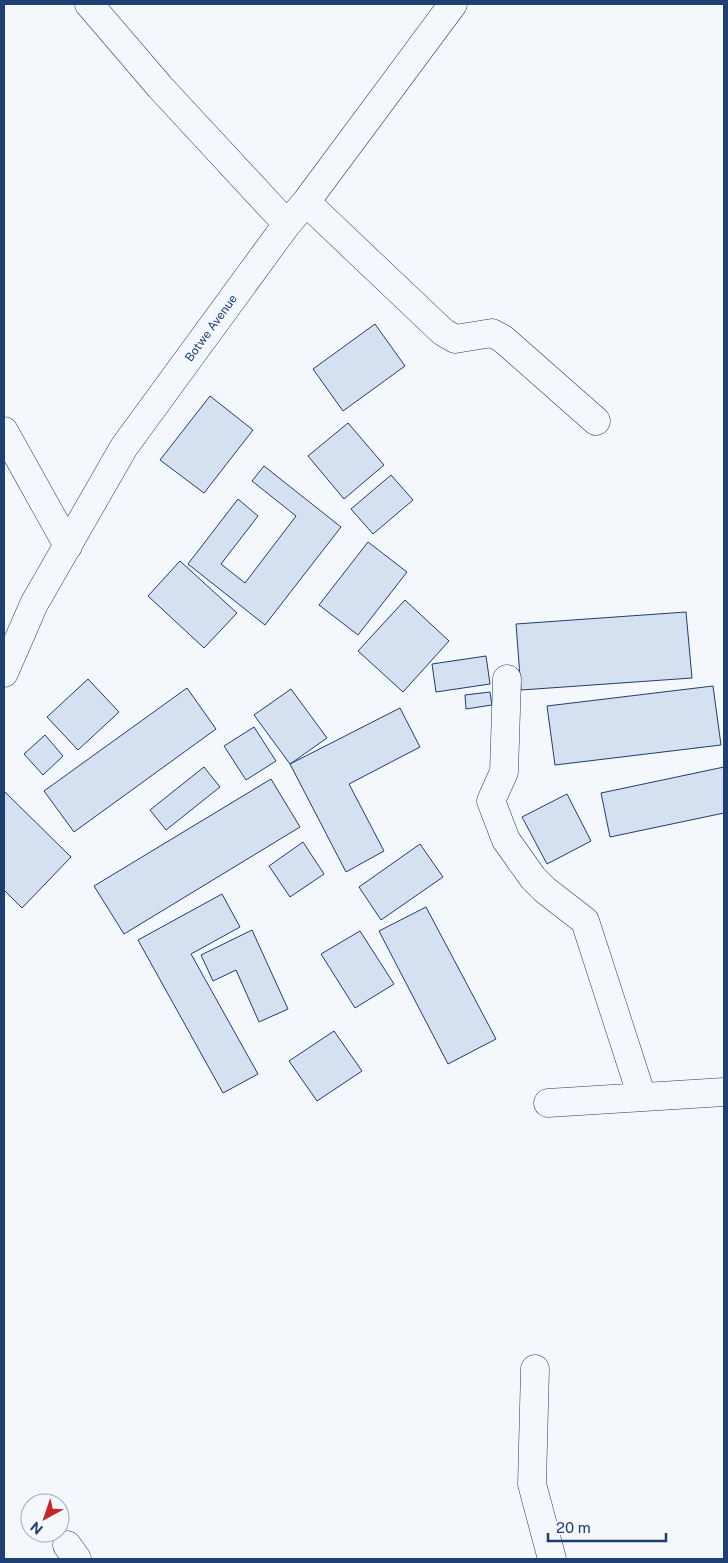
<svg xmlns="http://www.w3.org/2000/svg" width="728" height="1563" font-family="'Public Sans',sans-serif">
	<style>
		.building { fill: #d5e0f0; stroke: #1d3f73 }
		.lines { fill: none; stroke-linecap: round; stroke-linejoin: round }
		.minor-casing { stroke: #1d3f73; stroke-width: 29 }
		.minor { stroke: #f4f7fb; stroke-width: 28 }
		.labels { text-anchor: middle; stroke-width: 4; stroke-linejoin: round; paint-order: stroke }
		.street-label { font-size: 12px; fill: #1d3f73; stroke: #f4f7fb }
	</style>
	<rect width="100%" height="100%" fill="#f4f7fb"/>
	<path class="building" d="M375 324 405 366 343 411 313 369Z
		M210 396 253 430 204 493 160 460Z
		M348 423 384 465 344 499 308 456Z
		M264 466 341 527 265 625 188 564 238 499 258 516 221 564 245 583 296 516 252 481Z
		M391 475 413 500 373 534 351 509Z
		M368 542 407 572 358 635 319 605Z
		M180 561 237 613 204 648 148 596Z
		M405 600 449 641 403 692 358 651Z
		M686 612 692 678 521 690 516 624Z
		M486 656 490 684 436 692 432 664Z
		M88 679 119 712 78 750 47 717Z
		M713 686 721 745 555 765 547 706Z
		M187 688 216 729 74 832 44 791Z
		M291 689 327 738 290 764 254 715Z
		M490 692 492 705 466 709 465 695Z
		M400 708 420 747 349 784 384 851 346 872 290 764Z
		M254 727 276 761 246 780 224 746Z
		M45 735 63 756 43 775 24 754Z
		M204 767 220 787 166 830 150 810Z
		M724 767V813L610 837 601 793Z
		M271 779 300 827 124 934 94 886Z
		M4 791 71 857 22 908 4 890Z
		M567 794 591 841 547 864 522 817Z
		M303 842 324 874 290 897 269 866Z
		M420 844 443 877 381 920 359 887Z
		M222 894 240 927 191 954 258 1074 223 1093 138 940Z
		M426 907 496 1039 448 1064 379 931Z
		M252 930 288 1009 259 1022 236 970 213 981 201 955Z
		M360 931 394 984 355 1008 321 954Z
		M334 1031 362 1071 317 1101 289 1061Z"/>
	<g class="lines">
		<defs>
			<path id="minor" d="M89 4 160 87 287 224
				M306 202 443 332 455 339 492 333 503 339 596 421
				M4 431 68 546
				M4 673 34 604 124 447 287 224 306 202 453 4
				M507 679 504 772 491 801 506 840 533 878 545 890 585 921 642 1097
				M548 1103 724 1092
				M535 1369 532 1484 552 1559
				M67 1545 77 1559"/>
		</defs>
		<use href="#minor" class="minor-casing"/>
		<use href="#minor" class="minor"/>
	</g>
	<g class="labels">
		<g class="street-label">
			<text transform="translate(211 328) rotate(-54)" y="4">Botwe Avenue</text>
		</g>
	</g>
	<rect width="728" height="1563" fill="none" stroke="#1d3f73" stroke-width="10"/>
	<g transform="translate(45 1518) rotate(220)"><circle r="24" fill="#f4f7fb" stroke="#9eadc5"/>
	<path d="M0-4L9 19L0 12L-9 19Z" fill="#c62828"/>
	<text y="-8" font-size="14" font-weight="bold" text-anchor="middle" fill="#1d3f73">N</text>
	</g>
	<path d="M548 1533v8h118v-8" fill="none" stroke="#1d3f73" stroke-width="2.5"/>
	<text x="556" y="1533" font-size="15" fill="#1d3f73" stroke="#f4f7fb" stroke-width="4" paint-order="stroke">20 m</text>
</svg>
